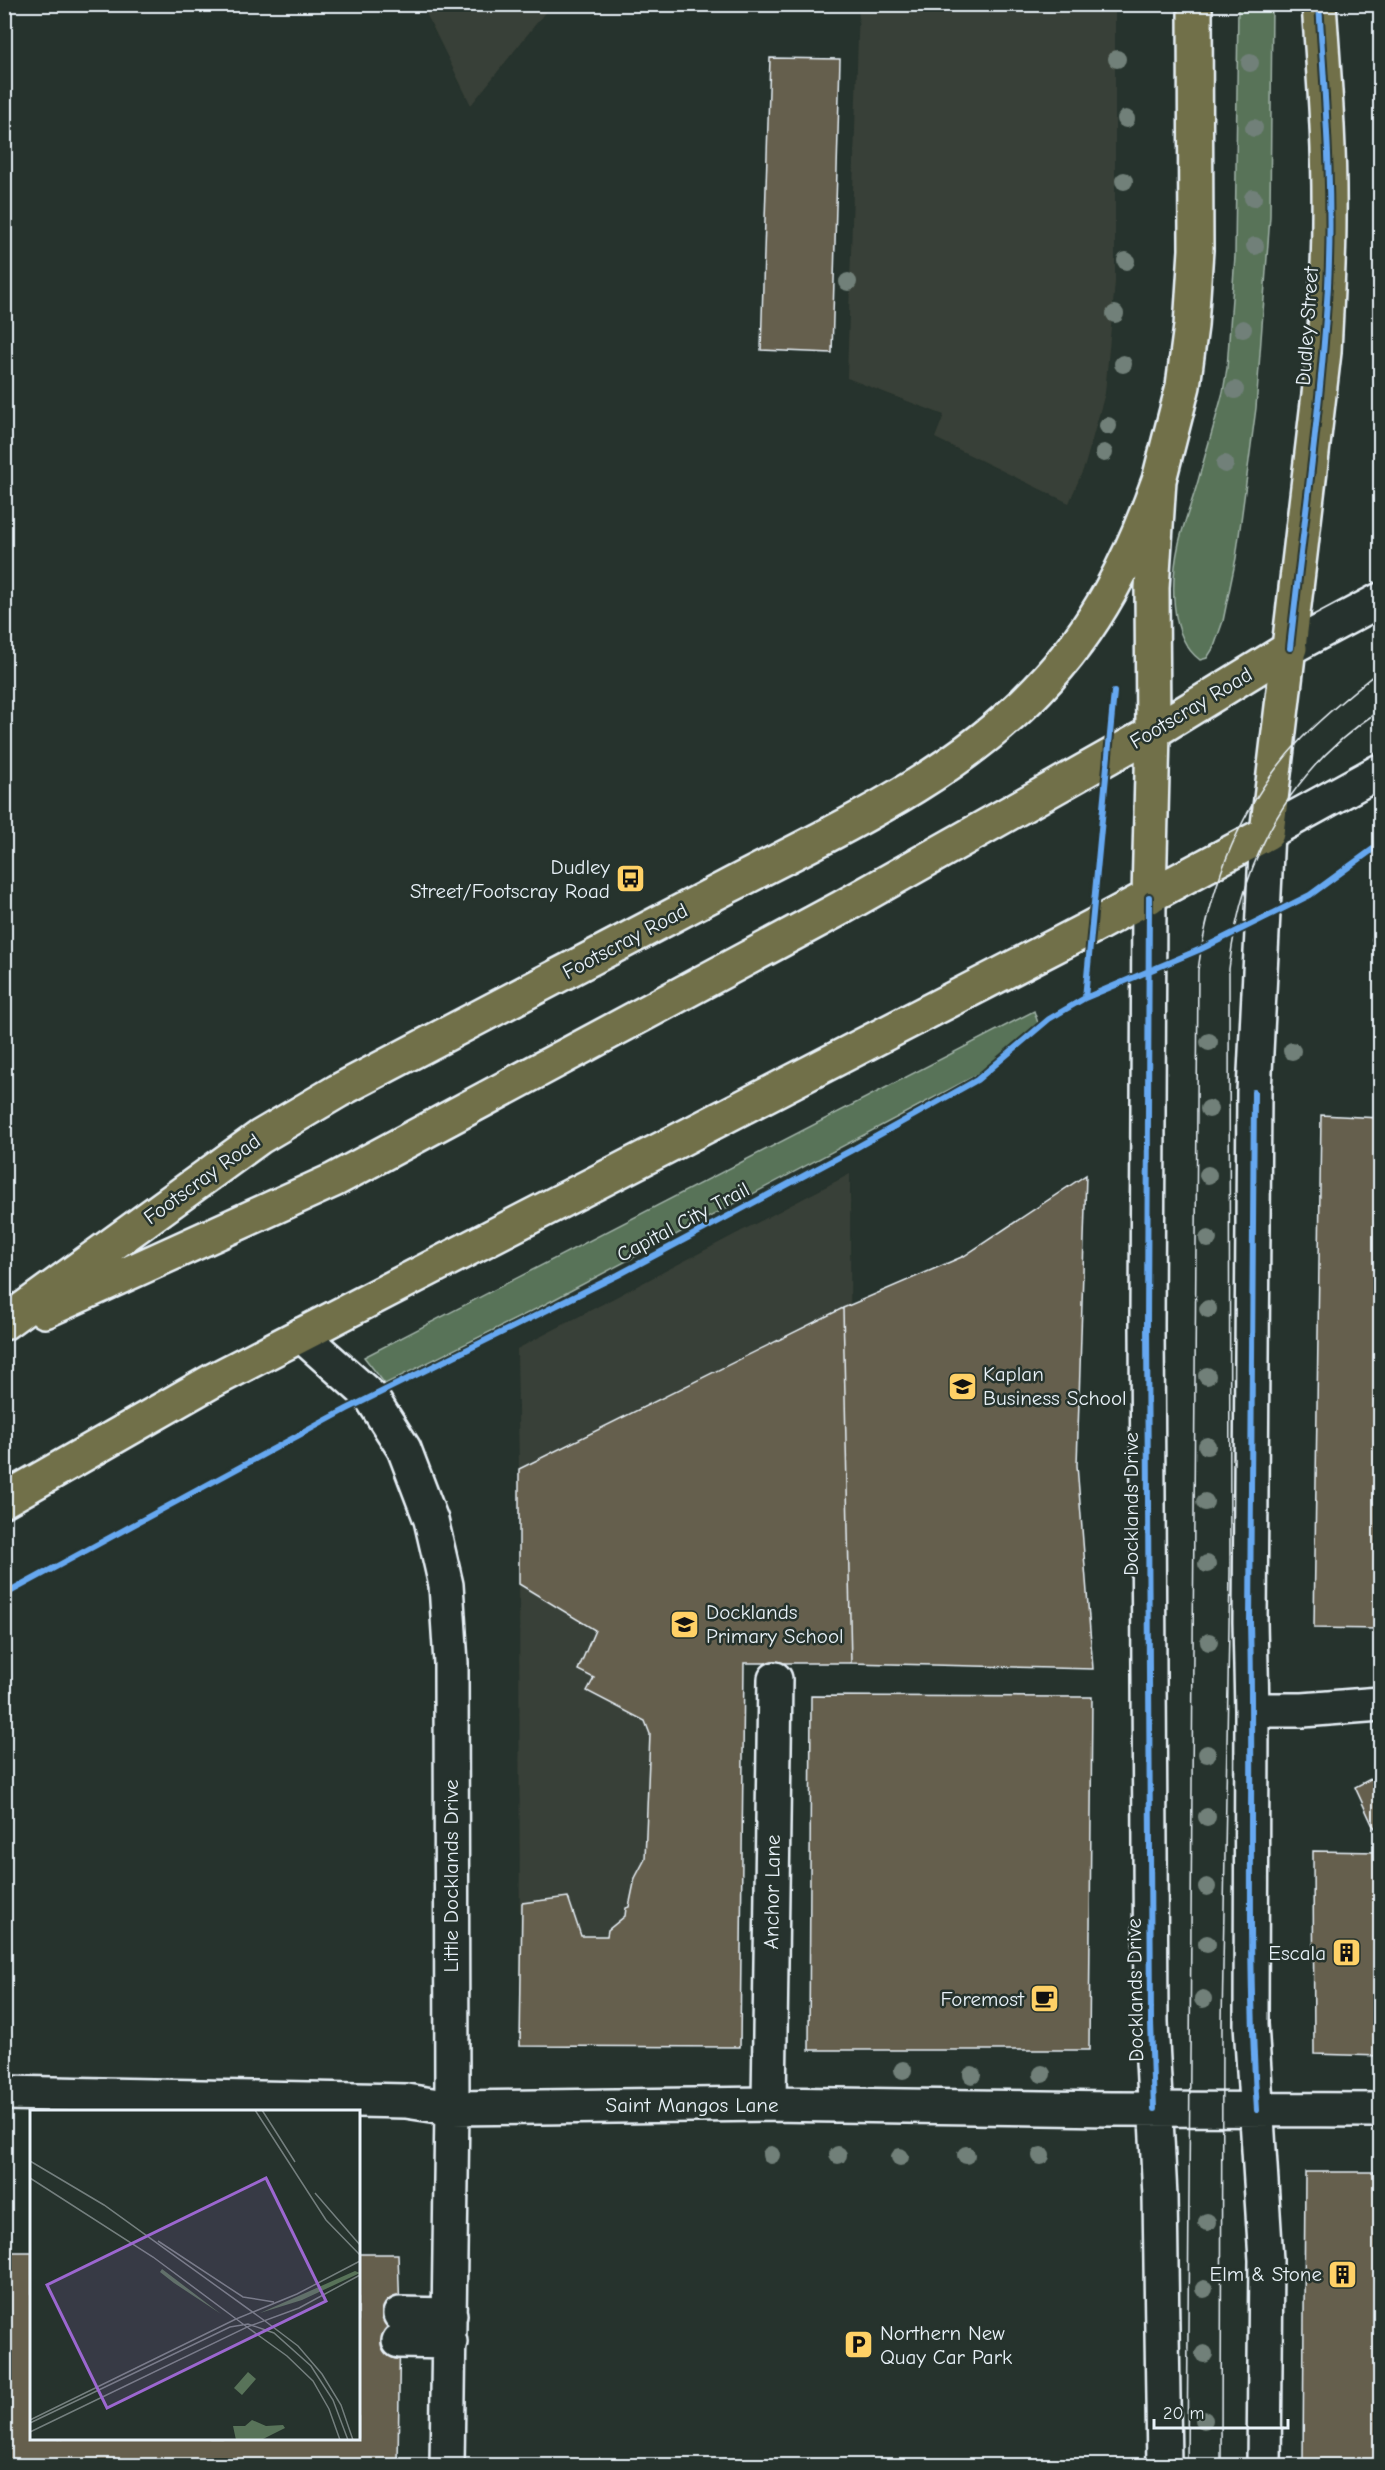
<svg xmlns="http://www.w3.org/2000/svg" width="1385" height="2470" font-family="'Comic Neue',sans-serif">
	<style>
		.built { fill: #394037 }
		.green { fill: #587359; stroke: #a0b2a8; stroke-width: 1.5 }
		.building { fill: #655f4e; stroke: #e8f1f8; stroke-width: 1.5 }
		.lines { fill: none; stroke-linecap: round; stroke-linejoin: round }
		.minor-casing { stroke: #e8f1f8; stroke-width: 38 }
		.major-casing { stroke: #e8f1f8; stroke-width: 38 }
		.minor { stroke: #26332d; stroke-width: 33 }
		.major { stroke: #71704a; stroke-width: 33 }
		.tram { stroke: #e8f1f8; stroke-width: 1.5 }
		.cycleway-casing { stroke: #26332d; stroke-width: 10 }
		.cycleway { stroke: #66a8f1; stroke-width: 6 }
		.tree { fill: #718079 }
		.labels { text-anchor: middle; stroke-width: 5; stroke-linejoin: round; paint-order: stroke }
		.street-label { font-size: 21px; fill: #e8f1f8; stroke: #26332d }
		.poi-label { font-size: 21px; fill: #e8f1f8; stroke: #26332d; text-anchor: end }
		.inset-road { fill: none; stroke: #747f7e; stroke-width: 1.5 }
		.view { fill: #9c67d0; fill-opacity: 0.15; stroke: #9c67d0; stroke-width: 3 }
		.inset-edge { fill: none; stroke: #e8f1f8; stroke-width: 3 }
	</style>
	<rect width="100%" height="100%" fill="#26332d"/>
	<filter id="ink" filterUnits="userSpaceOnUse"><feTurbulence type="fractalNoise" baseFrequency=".0167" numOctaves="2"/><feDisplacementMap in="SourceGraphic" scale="12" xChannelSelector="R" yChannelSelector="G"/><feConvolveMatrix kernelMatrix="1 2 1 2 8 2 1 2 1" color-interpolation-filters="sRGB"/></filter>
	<g filter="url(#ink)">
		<path class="built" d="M422 5H551L471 105Z
			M859 5H1115V282L1105 393 1085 465 1069 503 935 438 944 415 847 378Z
			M850 1174 851 1663H744L740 2047 520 2046 519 1469 517 1349Z"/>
		<path class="green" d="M1238 5H1272L1270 216 1256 408 1236 558 1223 621 1214 647 1207 658 1200 660C1168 636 1171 579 1179 543 1184 522 1192 502 1198 481 1206 452 1215 422 1223 392L1227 368 1235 256Z
			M1034 1011 1040 1029 1020 1047 988 1069 538 1308 385 1384 364 1357Z"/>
		<path class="building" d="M770 58 840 59 832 353 761 350Z
			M1380 916V968L1372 939Z
			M1380 916V968L1372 939Z
			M1321 1115 1380 1118V1629L1314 1628Z
			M1086 1175 1077 1465 1093 1669 851 1663 843 1308 964 1256Z
			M843 1308 851 1663H744L740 2047 520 2046 522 1903 568 1897 581 1936H607L608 1930 625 1916 626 1908 629 1907 635 1878 645 1859 650 1734 645 1721 587 1691 594 1678 578 1670 595 1630 519 1584V1469Z
			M811 1696 1092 1697 1089 2050H809Z
			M1380 1774V1834L1372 1824 1355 1787Z
			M1313 1851 1380 1852V2056L1314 2054Z
			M1305 2172H1380V2466H1303Z
			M4 2252H32V2438H358V2254H398L400 2314 398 2466H4Z"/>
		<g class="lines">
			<defs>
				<path id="minor" d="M1290 648 1380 600
					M1149 897 1147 1326 1151 2022 1160 2196 1164 2466
					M301 1335 371 1397 404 1449 431 1520 446 1585 451 1663 452 2108 447 2466
					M1252 1710H1303L1380 1704
					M4 2093 406 2101 452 2108 769 2104 1111 2109 1380 2110
					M769 2104 775 1679
					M400 2314 450 2315
					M399 2341 450 2342
					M1264 2466 1266 2260 1251 2024 1252 1710 1250 1622 1254 1092 1267 833 1380 771"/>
				<path id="major" d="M1149 897 1153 732 1152 588 1159 480 1183 386 1191 326 1196 250 1195 4
					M45 1311 334 1180 841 908 1153 732 1290 648
					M4 1323 260 1137 338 1091C468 1024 597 955 727 887 836 830 952 779 1038 689 1097 628 1131 559 1159 480
					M4 1500 212 1381 1090 928 1267 833 1324 352C1326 308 1329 264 1329 219 1330 148 1324 76 1319 4"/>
			</defs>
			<use href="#minor" class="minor-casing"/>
			<use href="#major" class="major-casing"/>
			<use href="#minor" class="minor"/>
			<use href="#major" class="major"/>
			<path class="tram" d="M1187 2466 1198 970C1210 884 1241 803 1301 739 1325 714 1353 692 1380 670
				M1221 2466 1222 2023 1230 1571 1229 969C1241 860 1288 771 1380 710"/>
			<defs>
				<path id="cycleway" d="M1290 648C1303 528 1321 407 1328 286 1333 193 1325 98 1319 4
					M1149 897 1147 1326 1151 2022 1154 2109
					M1085 998 1114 692
					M1254 1092 1250 1622C1254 1785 1246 1948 1257 2110
					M4 1595 347 1409 618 1275 852 1150 977 1080 1049 1019 1085 998 1201 949 1310 895 1380 844"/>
			</defs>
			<use href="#cycleway" class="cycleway-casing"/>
			<use href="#cycleway" class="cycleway"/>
		</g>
		<g class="tree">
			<circle cx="1117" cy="59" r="9"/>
			<circle cx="1250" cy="63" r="9"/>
			<circle cx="1126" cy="119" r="9"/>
			<circle cx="1254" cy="128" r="9"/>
			<circle cx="1124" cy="181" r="9"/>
			<circle cx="1253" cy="198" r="9"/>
			<circle cx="1255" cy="246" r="9"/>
			<circle cx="1126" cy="261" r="9"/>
			<circle cx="848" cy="282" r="9"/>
			<circle cx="1115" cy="314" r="9"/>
			<circle cx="1243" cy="329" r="9"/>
			<circle cx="1123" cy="364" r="9"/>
			<circle cx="1235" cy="390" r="9"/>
			<circle cx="1108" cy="426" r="9"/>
			<circle cx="1104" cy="453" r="9"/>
			<circle cx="1225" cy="464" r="9"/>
			<circle cx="1209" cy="1042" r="9"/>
			<circle cx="1292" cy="1051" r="9"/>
			<circle cx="1209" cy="1109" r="9"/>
			<circle cx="1208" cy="1175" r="9"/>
			<circle cx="1208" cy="1239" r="9"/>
			<circle cx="1208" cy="1309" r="9"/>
			<circle cx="1207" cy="1376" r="9"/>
			<circle cx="1207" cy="1446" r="9"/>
			<circle cx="1205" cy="1502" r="9"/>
			<circle cx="1207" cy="1564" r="9"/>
			<circle cx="1209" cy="1642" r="9"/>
			<circle cx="1207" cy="1754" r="9"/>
			<circle cx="1207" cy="1817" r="9"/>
			<circle cx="1207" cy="1887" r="9"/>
			<circle cx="1207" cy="1944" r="9"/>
			<circle cx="1203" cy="1999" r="9"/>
			<circle cx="903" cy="2070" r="9"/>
			<circle cx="1042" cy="2074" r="9"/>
			<circle cx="972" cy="2075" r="9"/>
			<circle cx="771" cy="2155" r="9"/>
			<circle cx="838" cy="2155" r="9"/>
			<circle cx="966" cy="2155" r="9"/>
			<circle cx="1041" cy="2156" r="9"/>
			<circle cx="900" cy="2157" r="9"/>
			<circle cx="1207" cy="2222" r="9"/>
			<circle cx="1204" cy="2289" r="9"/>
			<circle cx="1204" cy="2354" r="9"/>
			<circle cx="1204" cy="2420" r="9"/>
		</g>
	</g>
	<defs>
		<symbol id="bus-square" viewBox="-11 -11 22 22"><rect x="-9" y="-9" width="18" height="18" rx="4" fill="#ffd166" stroke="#26332d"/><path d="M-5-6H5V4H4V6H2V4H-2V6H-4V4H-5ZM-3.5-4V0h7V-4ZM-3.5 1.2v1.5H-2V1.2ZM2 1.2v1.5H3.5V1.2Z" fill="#111"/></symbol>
		<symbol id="university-square" viewBox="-11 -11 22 22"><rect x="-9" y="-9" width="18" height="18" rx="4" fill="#ffd166" stroke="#26332d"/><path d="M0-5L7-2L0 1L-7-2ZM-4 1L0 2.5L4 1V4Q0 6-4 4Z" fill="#111"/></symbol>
		<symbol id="school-square" viewBox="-11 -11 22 22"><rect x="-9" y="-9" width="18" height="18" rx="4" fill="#ffd166" stroke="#26332d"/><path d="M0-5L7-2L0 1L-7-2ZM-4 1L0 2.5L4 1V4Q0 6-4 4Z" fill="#111"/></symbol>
		<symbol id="building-square" viewBox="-11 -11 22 22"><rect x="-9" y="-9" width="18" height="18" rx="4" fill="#ffd166" stroke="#26332d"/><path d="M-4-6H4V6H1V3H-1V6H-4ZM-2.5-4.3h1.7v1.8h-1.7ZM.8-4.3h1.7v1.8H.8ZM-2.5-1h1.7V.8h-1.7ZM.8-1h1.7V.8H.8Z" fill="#111"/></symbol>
		<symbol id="cafe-square" viewBox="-11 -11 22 22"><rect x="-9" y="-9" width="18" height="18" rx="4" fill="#ffd166" stroke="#26332d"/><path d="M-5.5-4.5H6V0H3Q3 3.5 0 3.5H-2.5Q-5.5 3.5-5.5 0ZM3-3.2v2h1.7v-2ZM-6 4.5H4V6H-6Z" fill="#111"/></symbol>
		<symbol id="parking-square" viewBox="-11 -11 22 22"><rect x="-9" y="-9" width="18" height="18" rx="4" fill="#ffd166" stroke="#26332d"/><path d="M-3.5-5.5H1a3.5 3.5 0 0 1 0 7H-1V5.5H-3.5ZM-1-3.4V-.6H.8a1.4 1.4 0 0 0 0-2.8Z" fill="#111"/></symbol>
	</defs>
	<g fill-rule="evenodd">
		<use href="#bus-square" x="614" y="862" width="33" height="33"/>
		<use href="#university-square" x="946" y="1370" width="33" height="33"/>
		<use href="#school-square" x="668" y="1608" width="33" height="33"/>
		<use href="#building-square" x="1330" y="1936" width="33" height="33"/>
		<use href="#cafe-square" x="1028" y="1982" width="33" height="33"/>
		<use href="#building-square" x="1326" y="2258" width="33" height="33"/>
		<use href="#parking-square" x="842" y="2328" width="33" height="33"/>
	</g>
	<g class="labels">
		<g class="street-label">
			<text transform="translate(1307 326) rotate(-86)" y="7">Dudley Street</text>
			<text transform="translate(1191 708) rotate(-31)" y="7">Footscray Road</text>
			<text transform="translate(625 941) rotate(-28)" y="7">Footscray Road</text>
			<text transform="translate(202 1179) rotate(-36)" y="7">Footscray Road</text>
			<text transform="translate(683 1222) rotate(-28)" y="7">Capital City Trail</text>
			<text transform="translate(1131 1504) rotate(-90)" y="7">Docklands Drive</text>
			<text transform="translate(451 1876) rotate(-90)" y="7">Little Docklands Drive</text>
			<text transform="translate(772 1892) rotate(-89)" y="7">Anchor Lane</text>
			<text transform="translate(1135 1990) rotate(-91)" y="7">Docklands Drive</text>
			<text x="692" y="2112">Saint Mangos Lane</text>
		</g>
		<g class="poi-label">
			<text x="610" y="874">Dudley<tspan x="610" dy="24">Street/Footscray Road</tspan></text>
			<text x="983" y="1381" text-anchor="start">Kaplan<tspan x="983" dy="24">Business School</tspan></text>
			<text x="706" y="1619" text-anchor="start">Docklands<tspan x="706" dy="24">Primary School</tspan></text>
			<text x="1326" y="1960">Escala</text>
			<text x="1024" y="2006">Foremost</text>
			<text x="1322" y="2281">Elm &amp; Stone</text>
			<text x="880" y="2340" text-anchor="start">Northern New<tspan x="880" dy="24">Quay Car Park</tspan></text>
		</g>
	</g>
	<g transform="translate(30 2110)">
		<rect width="330" height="330" fill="#26332d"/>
		<path d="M132 159 170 188 191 204 144 173 130 162ZM325 161 330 163 272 190 230 203ZM218 262 226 269 212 285 204 278ZM222 310 236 316 253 315 255 318 231 330H206L203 316H215Z" fill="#587359"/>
		<path class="inset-road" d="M225 0 296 110 330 145M232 0 265 52M0 51 74 95 235 211M0 68 123 147 217 217 269 198 330 165M285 83 330 135M128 131 213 187 244 192M206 209 267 184 330 151M235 211 268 236 292 264 311 295 323 330M0 310 206 209M0 313 200 217 218 214 244 223 281 256 303 290 318 330M0 322 217 217 257 246 283 271 299 299 310 330"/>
		<path class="view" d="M236 68 296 191 77 298 17 175Z"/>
		<rect width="330" height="330" class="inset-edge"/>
	</g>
	<rect width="1385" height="2470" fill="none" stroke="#26332d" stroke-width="24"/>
	<rect x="12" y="12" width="1361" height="2446" fill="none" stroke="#e8f1f8" stroke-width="2" filter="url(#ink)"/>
	<path d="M1154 2419v9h134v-9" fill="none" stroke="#e8f1f8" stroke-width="3"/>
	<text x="1163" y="2419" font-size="18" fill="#e8f1f8" stroke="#26332d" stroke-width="4.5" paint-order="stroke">20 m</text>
</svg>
